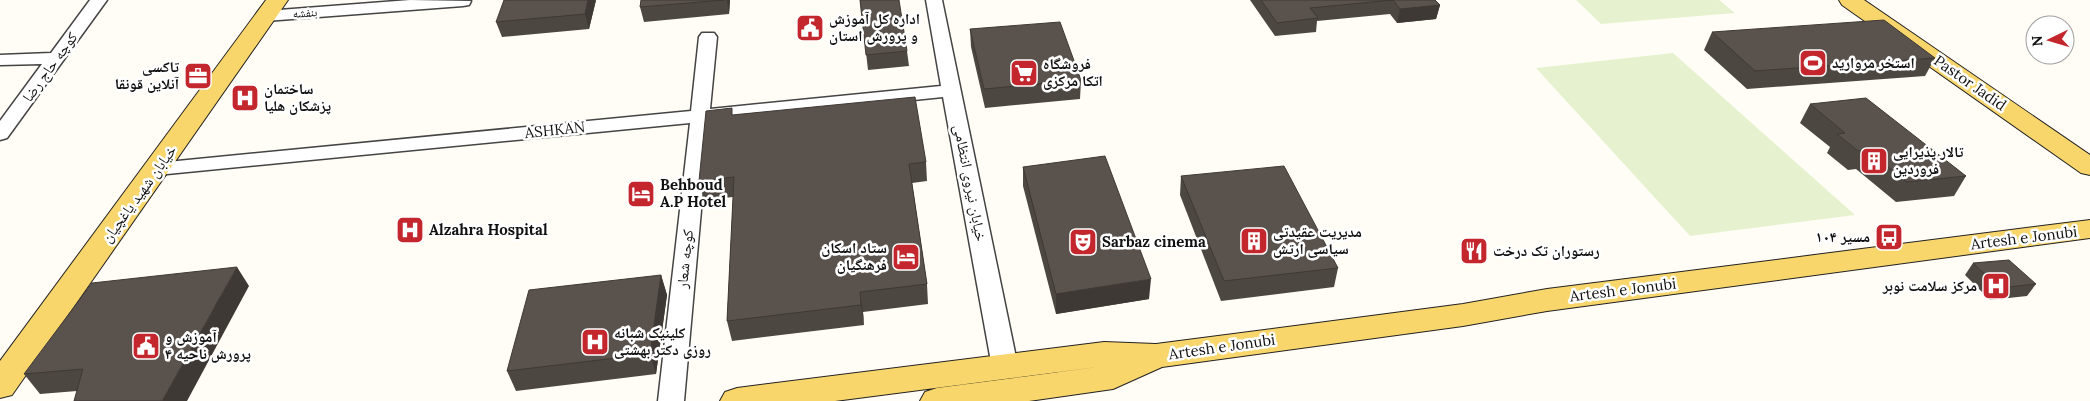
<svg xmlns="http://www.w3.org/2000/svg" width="2090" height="401" font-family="Lora,'Noto Naskh Arabic',serif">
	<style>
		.pitch { fill: #e6f2cf }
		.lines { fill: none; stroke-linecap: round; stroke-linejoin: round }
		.minor-casing { stroke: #444; stroke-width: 3 }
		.major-casing { stroke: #222; stroke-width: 2 }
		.minor { fill: #fff; fill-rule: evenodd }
		.major { fill: #f9d66b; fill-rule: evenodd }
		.wall { fill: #4d4742 }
		.shaded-wall { fill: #3f3936 }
		.building { fill: #5a524d; stroke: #3f3936 }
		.labels { text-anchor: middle; stroke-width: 5; stroke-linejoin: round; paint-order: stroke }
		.far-street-label { font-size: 12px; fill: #111; stroke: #fff }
		.poi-label { font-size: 15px; font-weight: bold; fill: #111; stroke: #fff; text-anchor: start }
		.street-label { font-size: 15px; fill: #111; stroke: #fff }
	</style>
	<rect width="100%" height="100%" fill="#fffdf5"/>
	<path class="pitch" d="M1576 0H1719L1735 13 1601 24Z
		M1673 53 1855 215 1690 236 1536 68Z"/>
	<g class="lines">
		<defs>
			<path id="minor" d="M90 0H107L7 138 0 140V121L42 64 0 65V55L51 53Z
				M410 0 471 1 469 5 463 6 266 21 260 20 257 16 260 12 266 11Z
				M926 0H942L1018 367 1014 374 1005 376 996 374 992 367 943 97 709 121 684 401H658L690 123 157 175 150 173 147 169 150 165 157 163 691 111 699 37 702 33H714L717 37 710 109 941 86Z"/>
			<path id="major" d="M266 0H288L12 395 0 398V361Z
				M1839 0H1864L2090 155V175L2081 173 1842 5Z
				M2090 220V238L1547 311 1463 326 1162 367 1113 389 1029 401H920L925 392 937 388 1105 366 835 401H720L725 392 737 388 1104 342 1156 344 1463 304 1547 289Z"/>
		</defs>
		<use href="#minor" class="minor-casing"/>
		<use href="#major" class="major-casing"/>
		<use href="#minor" class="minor"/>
		<use href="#major" class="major"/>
	</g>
	<path class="wall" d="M596 0 589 29 502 37 496 22Z
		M641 0H730L729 14 644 22 640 7Z
		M860 0 907 51 909 66 868 70Z
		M1250 0H1435L1440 5 1436 19 1397 23 1390 14 1317 21 1316 32 1275 36Z
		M970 29 1081 80 1080 99 985 108 971 47Z
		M1712 32 1935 58 1925 76 1747 89 1704 50Z
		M1810 104 1966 176 1954 196 1896 202 1856 169 1848 170 1827 153 1830 147 1800 123Z
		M733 115 926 162 927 181 912 183 927 284 928 304 863 312 864 325 732 341 727 321 733 197 704 200 699 181Z
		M1023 167 1149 299 1056 314 1023 186Z
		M1181 176 1338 268 1334 287 1221 301 1180 195Z
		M1973 263 2036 284 2027 296 1990 300 1965 275Z
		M661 275 667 295 656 374 516 391 507 371Z
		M249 286 77 391 40 394 24 374Z"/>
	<path class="shaded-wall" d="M588 0H596L589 29 585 14Z
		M727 0H730L729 14Z
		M1440 5 1436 19 1397 23 1400 9Z
		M237 267 249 286 187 401H162Z
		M661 275 667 295 656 374 650 354Z
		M1151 279 1149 299 1056 314V294Z
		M860 292 863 312 864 325 861 305Z"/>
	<path class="building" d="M504 0H588L585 14 496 22Z
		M641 0H724L640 7Z
		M860 0H899L907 51 866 55Z
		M1261 0H1435L1440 5 1400 9 1393 0 1310 8 1318 18 1277 23Z
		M1884 20 1935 58 1755 71 1712 32Z
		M1060 22 1081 80 984 89 970 29Z
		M915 97 926 162 909 164 927 284 860 292 861 305 727 321 734 177 699 181 706 111 732 108V115Z
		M1866 98 1966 176 1907 182 1867 150 1858 151 1837 134 1845 133 1810 104Z
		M1105 156 1151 279 1056 294 1023 167Z
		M1284 166 1338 268 1224 281 1181 176Z
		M2009 260 2036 284 1999 288 1973 263Z
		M237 267 162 401H74L83 369 24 374 92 283Z
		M661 275 650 354 507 371 529 290Z"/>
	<defs>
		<symbol id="civic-square" viewBox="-11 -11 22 22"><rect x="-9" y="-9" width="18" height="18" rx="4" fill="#c4262e" stroke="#fff"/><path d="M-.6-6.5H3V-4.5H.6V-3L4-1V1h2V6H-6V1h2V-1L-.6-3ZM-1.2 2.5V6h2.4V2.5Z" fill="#fff"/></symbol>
		<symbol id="stadium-square" viewBox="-11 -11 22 22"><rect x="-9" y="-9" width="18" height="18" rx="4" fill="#c4262e" stroke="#fff"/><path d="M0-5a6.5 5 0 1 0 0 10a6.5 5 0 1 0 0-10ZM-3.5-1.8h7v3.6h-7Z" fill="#fff"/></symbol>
		<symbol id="supermarket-square" viewBox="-11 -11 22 22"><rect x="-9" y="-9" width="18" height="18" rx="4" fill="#c4262e" stroke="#fff"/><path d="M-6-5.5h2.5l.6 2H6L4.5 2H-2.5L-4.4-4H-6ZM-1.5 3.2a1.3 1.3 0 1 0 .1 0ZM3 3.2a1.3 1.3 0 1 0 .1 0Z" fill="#fff"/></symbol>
		<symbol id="office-square" viewBox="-11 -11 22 22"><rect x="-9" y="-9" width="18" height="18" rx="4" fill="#c4262e" stroke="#fff"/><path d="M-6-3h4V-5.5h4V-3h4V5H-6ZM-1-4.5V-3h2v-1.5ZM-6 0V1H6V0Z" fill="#fff"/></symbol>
		<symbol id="hospital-square" viewBox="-11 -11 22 22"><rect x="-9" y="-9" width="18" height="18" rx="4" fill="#c4262e" stroke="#fff"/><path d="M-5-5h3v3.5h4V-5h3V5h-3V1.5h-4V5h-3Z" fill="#fff"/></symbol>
		<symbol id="building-square" viewBox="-11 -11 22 22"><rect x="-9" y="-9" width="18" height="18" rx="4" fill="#c4262e" stroke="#fff"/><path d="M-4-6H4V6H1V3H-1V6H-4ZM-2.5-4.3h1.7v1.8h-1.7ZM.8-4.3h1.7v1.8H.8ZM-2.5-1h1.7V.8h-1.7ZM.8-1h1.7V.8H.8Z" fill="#fff"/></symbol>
		<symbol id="hotel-square" viewBox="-11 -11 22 22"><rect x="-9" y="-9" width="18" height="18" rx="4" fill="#c4262e" stroke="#fff"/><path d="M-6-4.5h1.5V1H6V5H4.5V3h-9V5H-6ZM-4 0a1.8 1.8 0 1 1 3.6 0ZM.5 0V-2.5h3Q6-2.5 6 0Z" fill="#fff"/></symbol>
		<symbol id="bus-square" viewBox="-11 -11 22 22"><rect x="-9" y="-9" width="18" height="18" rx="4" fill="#c4262e" stroke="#fff"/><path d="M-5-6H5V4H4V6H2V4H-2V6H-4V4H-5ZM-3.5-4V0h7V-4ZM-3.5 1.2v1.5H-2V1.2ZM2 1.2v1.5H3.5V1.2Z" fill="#fff"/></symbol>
		<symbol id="theatre-square" viewBox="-11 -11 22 22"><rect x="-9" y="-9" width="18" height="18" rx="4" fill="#c4262e" stroke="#fff"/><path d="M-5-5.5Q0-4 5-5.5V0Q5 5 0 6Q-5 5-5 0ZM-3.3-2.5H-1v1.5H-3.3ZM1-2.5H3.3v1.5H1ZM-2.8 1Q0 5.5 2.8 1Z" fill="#fff"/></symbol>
		<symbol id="restaurant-square" viewBox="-11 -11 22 22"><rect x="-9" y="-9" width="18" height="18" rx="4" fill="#c4262e" stroke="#fff"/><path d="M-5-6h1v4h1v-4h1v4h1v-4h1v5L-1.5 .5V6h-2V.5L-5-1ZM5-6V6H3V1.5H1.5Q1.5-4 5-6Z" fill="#fff"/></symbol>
	</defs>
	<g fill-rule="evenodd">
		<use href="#civic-square" x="794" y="12" width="32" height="32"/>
		<use href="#stadium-square" x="1797" y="47" width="32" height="32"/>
		<use href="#supermarket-square" x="1008" y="57" width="32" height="32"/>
		<use href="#office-square" x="182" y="60" width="32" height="32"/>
		<use href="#hospital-square" x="229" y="82" width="32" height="32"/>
		<use href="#building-square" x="1858" y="145" width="32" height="32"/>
		<use href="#hotel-square" x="625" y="178" width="32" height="32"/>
		<use href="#hospital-square" x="394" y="214" width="32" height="32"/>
		<use href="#bus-square" x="1873" y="221" width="32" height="32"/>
		<use href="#building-square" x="1238" y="225" width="32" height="32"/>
		<use href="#theatre-square" x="1067" y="226" width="32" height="32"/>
		<use href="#restaurant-square" x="1458" y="235" width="32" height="32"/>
		<use href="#hotel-square" x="890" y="241" width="32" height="32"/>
		<use href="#hospital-square" x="1980" y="270" width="32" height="32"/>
		<use href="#hospital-square" x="579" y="326" width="32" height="32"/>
		<use href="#civic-square" x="130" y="330" width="32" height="32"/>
	</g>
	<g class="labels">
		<g class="far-street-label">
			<text transform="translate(305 13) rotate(-4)" y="4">بنفشه</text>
		</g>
		<g class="poi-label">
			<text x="829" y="24">اداره کل آموزش<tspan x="829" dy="17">و پرورش استان</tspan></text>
			<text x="1832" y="68">استخر مروارید</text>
			<text x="1043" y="69">فروشگاه<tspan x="1043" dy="17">اتکا مرکزی</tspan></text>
			<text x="179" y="72" text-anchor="end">تاکسی<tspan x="179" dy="17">آنلاین قونقا</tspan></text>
			<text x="264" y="94">ساختمان<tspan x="264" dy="17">پزشکان هلیا</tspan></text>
			<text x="1893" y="157">تالار پذیرایی<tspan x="1893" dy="17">فروردین</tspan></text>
			<text x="660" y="190">Behboud<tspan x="660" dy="17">A.P Hotel</tspan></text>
			<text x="429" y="235">Alzahra Hospital</text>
			<text x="1273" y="237">مدیریت عقیدتی<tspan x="1273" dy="17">سیاسی ارتش</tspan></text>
			<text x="1870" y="242" text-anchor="end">مسیر ۱۰۴</text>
			<text x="1102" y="247">Sarbaz cinema</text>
			<text x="887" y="253" text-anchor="end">ستاد اسکان<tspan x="887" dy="17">فرهنگیان</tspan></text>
			<text x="1493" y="256">رستوران تک درخت</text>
			<text x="1977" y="291" text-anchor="end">مرکز سلامت نوبر</text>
			<text x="614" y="338">کلینیک شبانه<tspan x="614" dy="17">روزی دکتر بهشتی</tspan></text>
			<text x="165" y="342">آموزش و<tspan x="165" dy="17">پرورش ناحیه ۴</tspan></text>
		</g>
		<g class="street-label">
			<text transform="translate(50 67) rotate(-54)" y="5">کوچه حاج رضا</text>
			<text transform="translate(1970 83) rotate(35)" y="5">Pastor Jadid</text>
			<text transform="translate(555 130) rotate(-6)" y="5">ASHKAN</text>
			<text transform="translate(970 183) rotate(79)" y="5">خیابان نیروی انتظامی</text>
			<text transform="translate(139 194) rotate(-54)" y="5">خیابان شهید یاغچیان</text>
			<text transform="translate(2024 238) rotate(-7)" y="5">Artesh e Jonubi</text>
			<text transform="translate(685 259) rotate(-84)" y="5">کوچه شعار</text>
			<text transform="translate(1623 290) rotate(-7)" y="5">Artesh e Jonubi</text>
			<text transform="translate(1222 347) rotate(-8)" y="5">Artesh e Jonubi</text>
		</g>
	</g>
	<g transform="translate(2050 40) rotate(265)"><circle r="24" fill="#ffffff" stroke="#a0a0a0"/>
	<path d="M0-4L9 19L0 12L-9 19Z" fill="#c4262e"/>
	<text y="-8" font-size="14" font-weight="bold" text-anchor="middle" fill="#111111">N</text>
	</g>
</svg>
